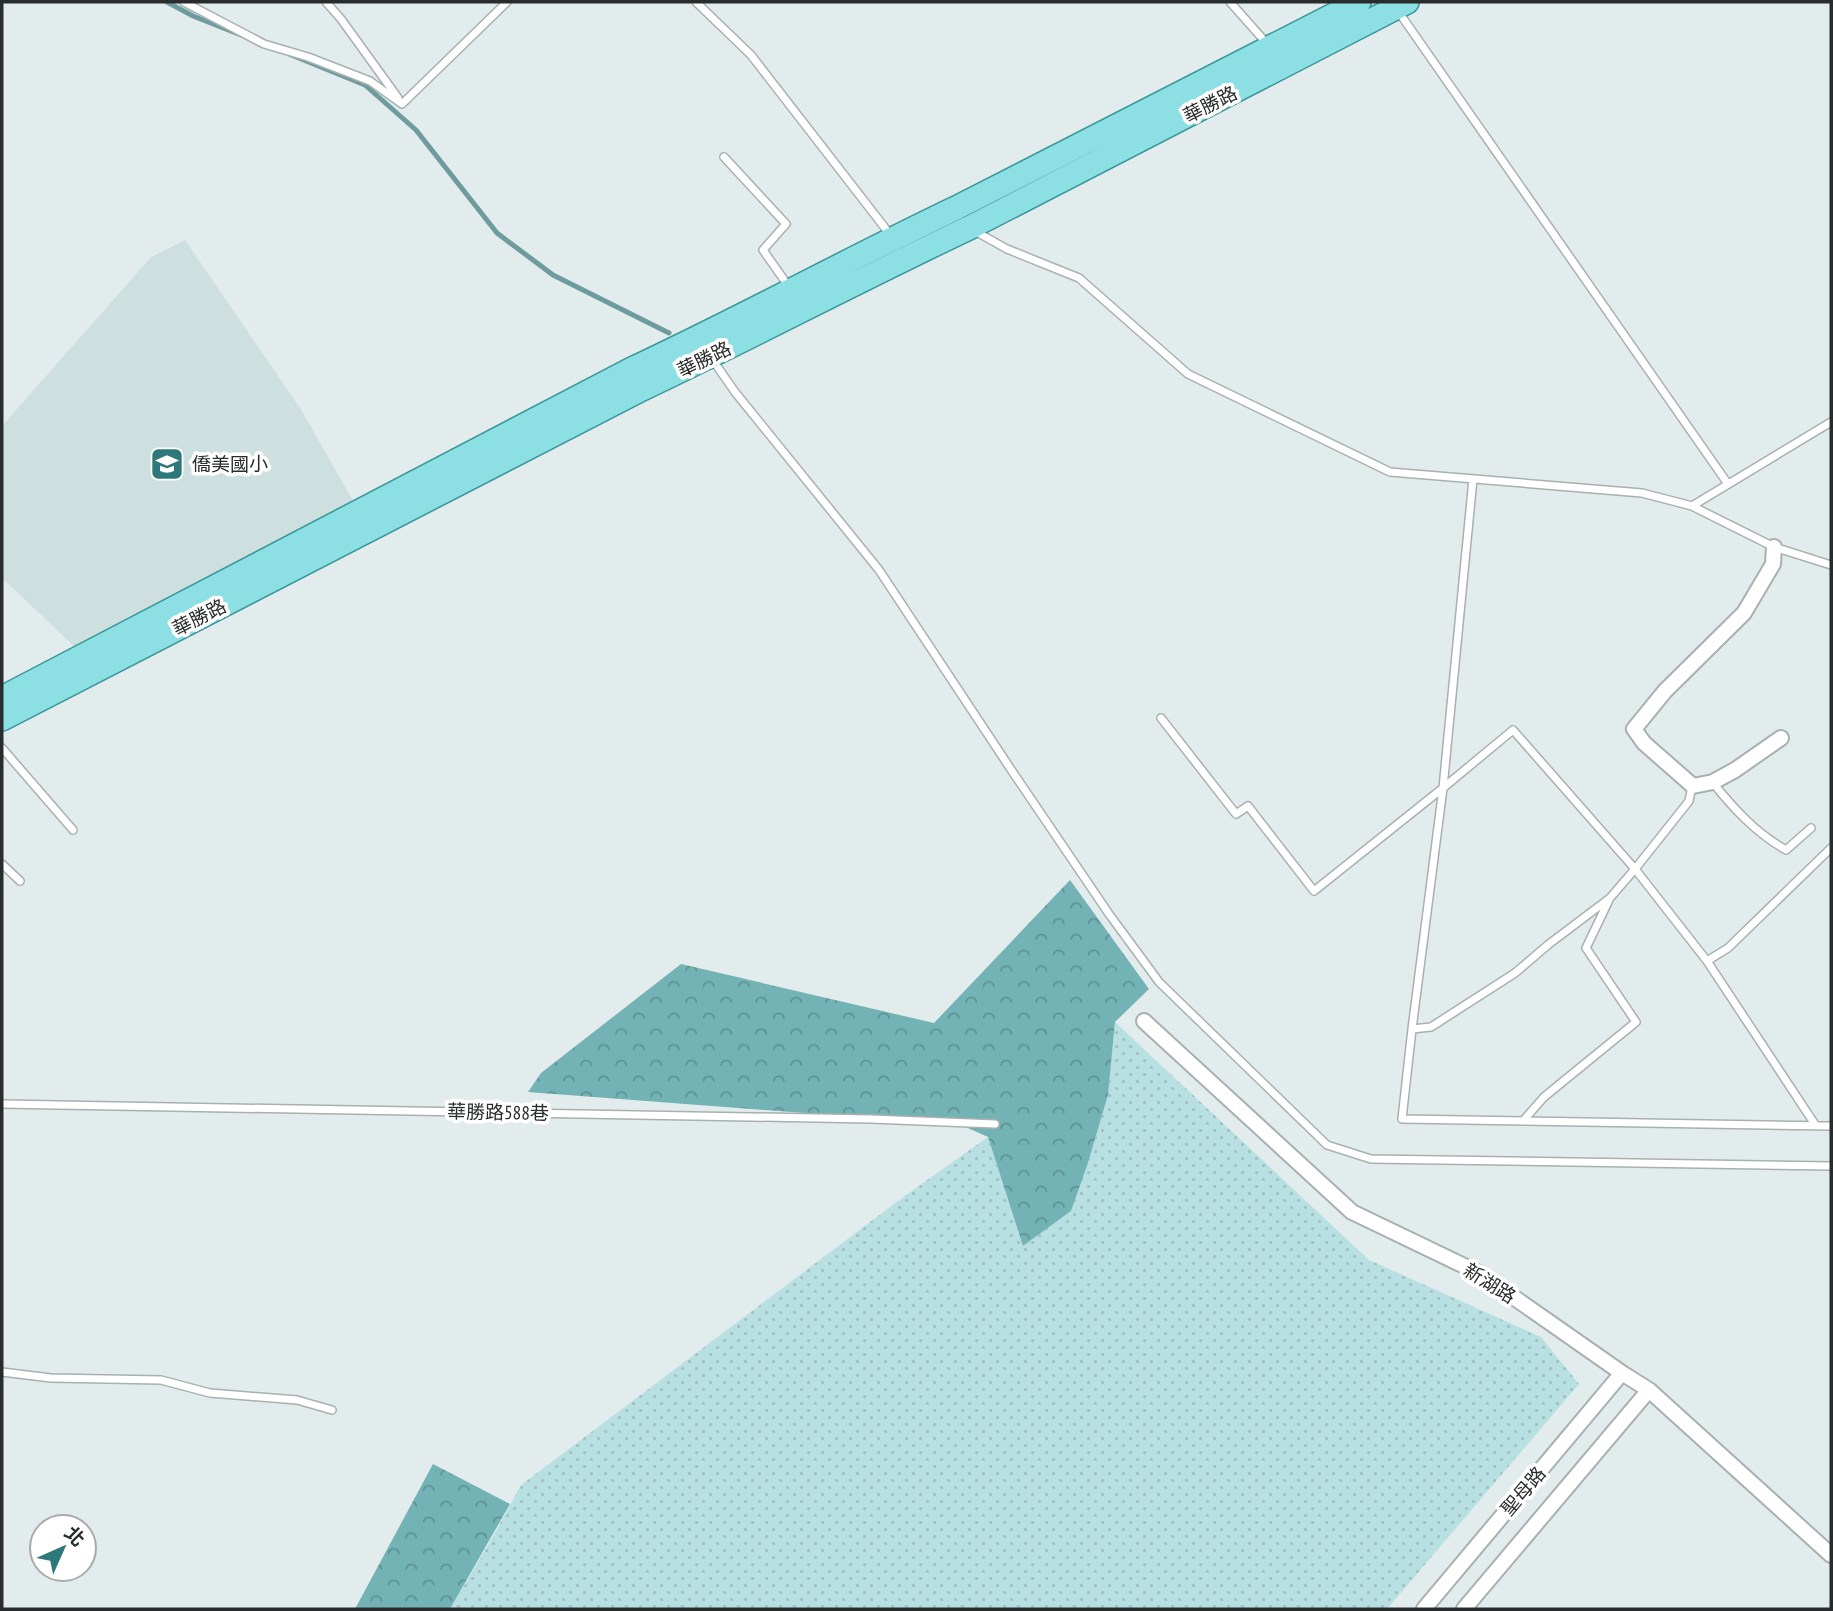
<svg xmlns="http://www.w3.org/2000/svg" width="1833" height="1611" font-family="'PT Sans Narrow','Noto Sans TC',sans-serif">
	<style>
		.built { fill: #cedfe0 }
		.grass { fill: url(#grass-dots) }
		.forest { fill: url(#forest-crowns) }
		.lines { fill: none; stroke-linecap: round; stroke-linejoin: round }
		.stream { stroke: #6e9c9e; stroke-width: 5 }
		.service-casing { stroke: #a8b0b0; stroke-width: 10 }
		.minor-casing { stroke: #a8b0b0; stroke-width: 18 }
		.primary-casing { stroke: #379498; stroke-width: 26 }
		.service { stroke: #fff; stroke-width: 7 }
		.minor { stroke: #fff; stroke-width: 14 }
		.primary { stroke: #8ce0e4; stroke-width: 23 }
		.labels { text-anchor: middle; stroke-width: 7; stroke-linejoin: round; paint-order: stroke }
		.street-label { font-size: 19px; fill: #292c2c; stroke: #fff }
		.poi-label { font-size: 19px; fill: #292c2c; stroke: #fff; text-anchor: start }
	</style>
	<defs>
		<pattern id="grass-dots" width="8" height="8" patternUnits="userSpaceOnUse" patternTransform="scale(1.75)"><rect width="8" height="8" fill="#b8e0e2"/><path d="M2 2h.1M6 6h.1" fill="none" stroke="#9ec0c2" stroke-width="1.8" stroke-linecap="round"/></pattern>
		<pattern id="forest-crowns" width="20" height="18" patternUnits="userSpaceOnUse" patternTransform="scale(1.75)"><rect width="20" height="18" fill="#73b3b6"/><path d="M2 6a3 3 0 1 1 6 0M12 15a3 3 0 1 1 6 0" fill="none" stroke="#5e9294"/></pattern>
	</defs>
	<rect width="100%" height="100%" fill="#e3ecec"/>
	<path class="built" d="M185 240 302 411 353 501 77 649 2 578V426L151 257Z"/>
	<path class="grass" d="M1115 1022 1369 1260 1541 1337 1579 1384 1387 1609H450L491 1540 521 1485 906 1195 988 1137 1023 1246 1071 1211 1088 1163 1108 1095Z"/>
	<path class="forest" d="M1070 880 1149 989 1115 1022 1108 1095 1088 1163 1071 1211 1023 1246 988 1137 961 1125 528 1092 541 1073 681 964 934 1023Z
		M433 1464 510 1504 450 1609H355Z"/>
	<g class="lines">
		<path class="stream" d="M167 2 193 16 241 35
			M289 54 365 85 416 130 497 233 553 275 669 333"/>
		<defs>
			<path id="service" d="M184 2 264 44 308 57 370 81 402 104 507 2
				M326 2 341 19 398 98
				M696 2 751 55 892 237
				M1230 2 1269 46
				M1398 11 1728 484
				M724 157 786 224 763 250 789 287
				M973 230 1007 249 1079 278 1188 374 1390 472 1642 493 1692 506 1831 422
				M712 359 735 392 879 570 1014 774 1109 914 1159 982 1327 1145 1371 1159 1831 1166
				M1473 479 1443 788 1412 1029 1402 1119 1831 1126
				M1692 506 1774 547 1831 565
				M1161 718 1236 814 1248 806 1314 891 1443 788 1513 730 1635 869 1707 961 1816 1126
				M2 748 73 830
				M1713 783C1735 810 1756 833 1786 850L1811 828
				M2 864 20 881
				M1707 961 1728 948 1831 848
				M1412 1029 1431 1027 1515 973 1549 944 1610 898 1635 869 1689 801 1692 786
				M2 1104 871 1119 995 1124
				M1523 1121 1544 1097 1636 1022 1586 948 1609 900
				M2 1372 51 1378 161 1380 210 1393 297 1400 332 1410"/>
			<path id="minor" d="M1774 547 1773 564 1744 613 1665 691 1634 729 1644 743 1693 786 1713 782 1735 770 1781 738
				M1144 1021 1352 1212 1479 1273 1622 1373 1649 1390 1831 1555
				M1424 1609 1622 1373
				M1464 1609 1649 1390"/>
			<path id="primary" d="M2 698 632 369C741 318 847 260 956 208L1359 2
				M2 719 642 389C752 337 859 280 969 228L1407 2"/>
		</defs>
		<use href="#service" class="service-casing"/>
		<use href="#minor" class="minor-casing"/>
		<use href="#primary" class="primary-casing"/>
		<use href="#service" class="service"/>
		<use href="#minor" class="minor"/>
		<use href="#primary" class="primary"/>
	</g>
	<defs>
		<symbol id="school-square" viewBox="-11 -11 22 22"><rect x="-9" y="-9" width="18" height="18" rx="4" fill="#2e777b" stroke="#fff"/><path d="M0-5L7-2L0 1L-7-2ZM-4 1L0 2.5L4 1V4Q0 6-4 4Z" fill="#fff"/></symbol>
	</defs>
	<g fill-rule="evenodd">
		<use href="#school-square" x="148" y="445" width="38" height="38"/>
	</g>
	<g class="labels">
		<g class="street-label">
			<text transform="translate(1210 104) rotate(-27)" y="7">華勝路</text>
			<text transform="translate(704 359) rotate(-26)" y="7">華勝路</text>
			<text transform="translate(199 617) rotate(-27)" y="7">華勝路</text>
			<text transform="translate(498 1112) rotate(1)" y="7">華勝路588巷</text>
			<text transform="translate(1490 1283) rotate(32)" y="7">新湖路</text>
			<text transform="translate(1523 1491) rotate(-50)" y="7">聖母路</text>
		</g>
		<g class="poi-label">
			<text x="192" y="471">僑美國小</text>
		</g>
	</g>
	<rect width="1833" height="1611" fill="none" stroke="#292c2c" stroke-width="7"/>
	<g transform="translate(63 1548) rotate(45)"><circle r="33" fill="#ffffff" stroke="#a9abab" stroke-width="2"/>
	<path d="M0-5L12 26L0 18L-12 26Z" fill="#2e777b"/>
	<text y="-10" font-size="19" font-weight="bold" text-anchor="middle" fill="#292c2c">北</text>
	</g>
</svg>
